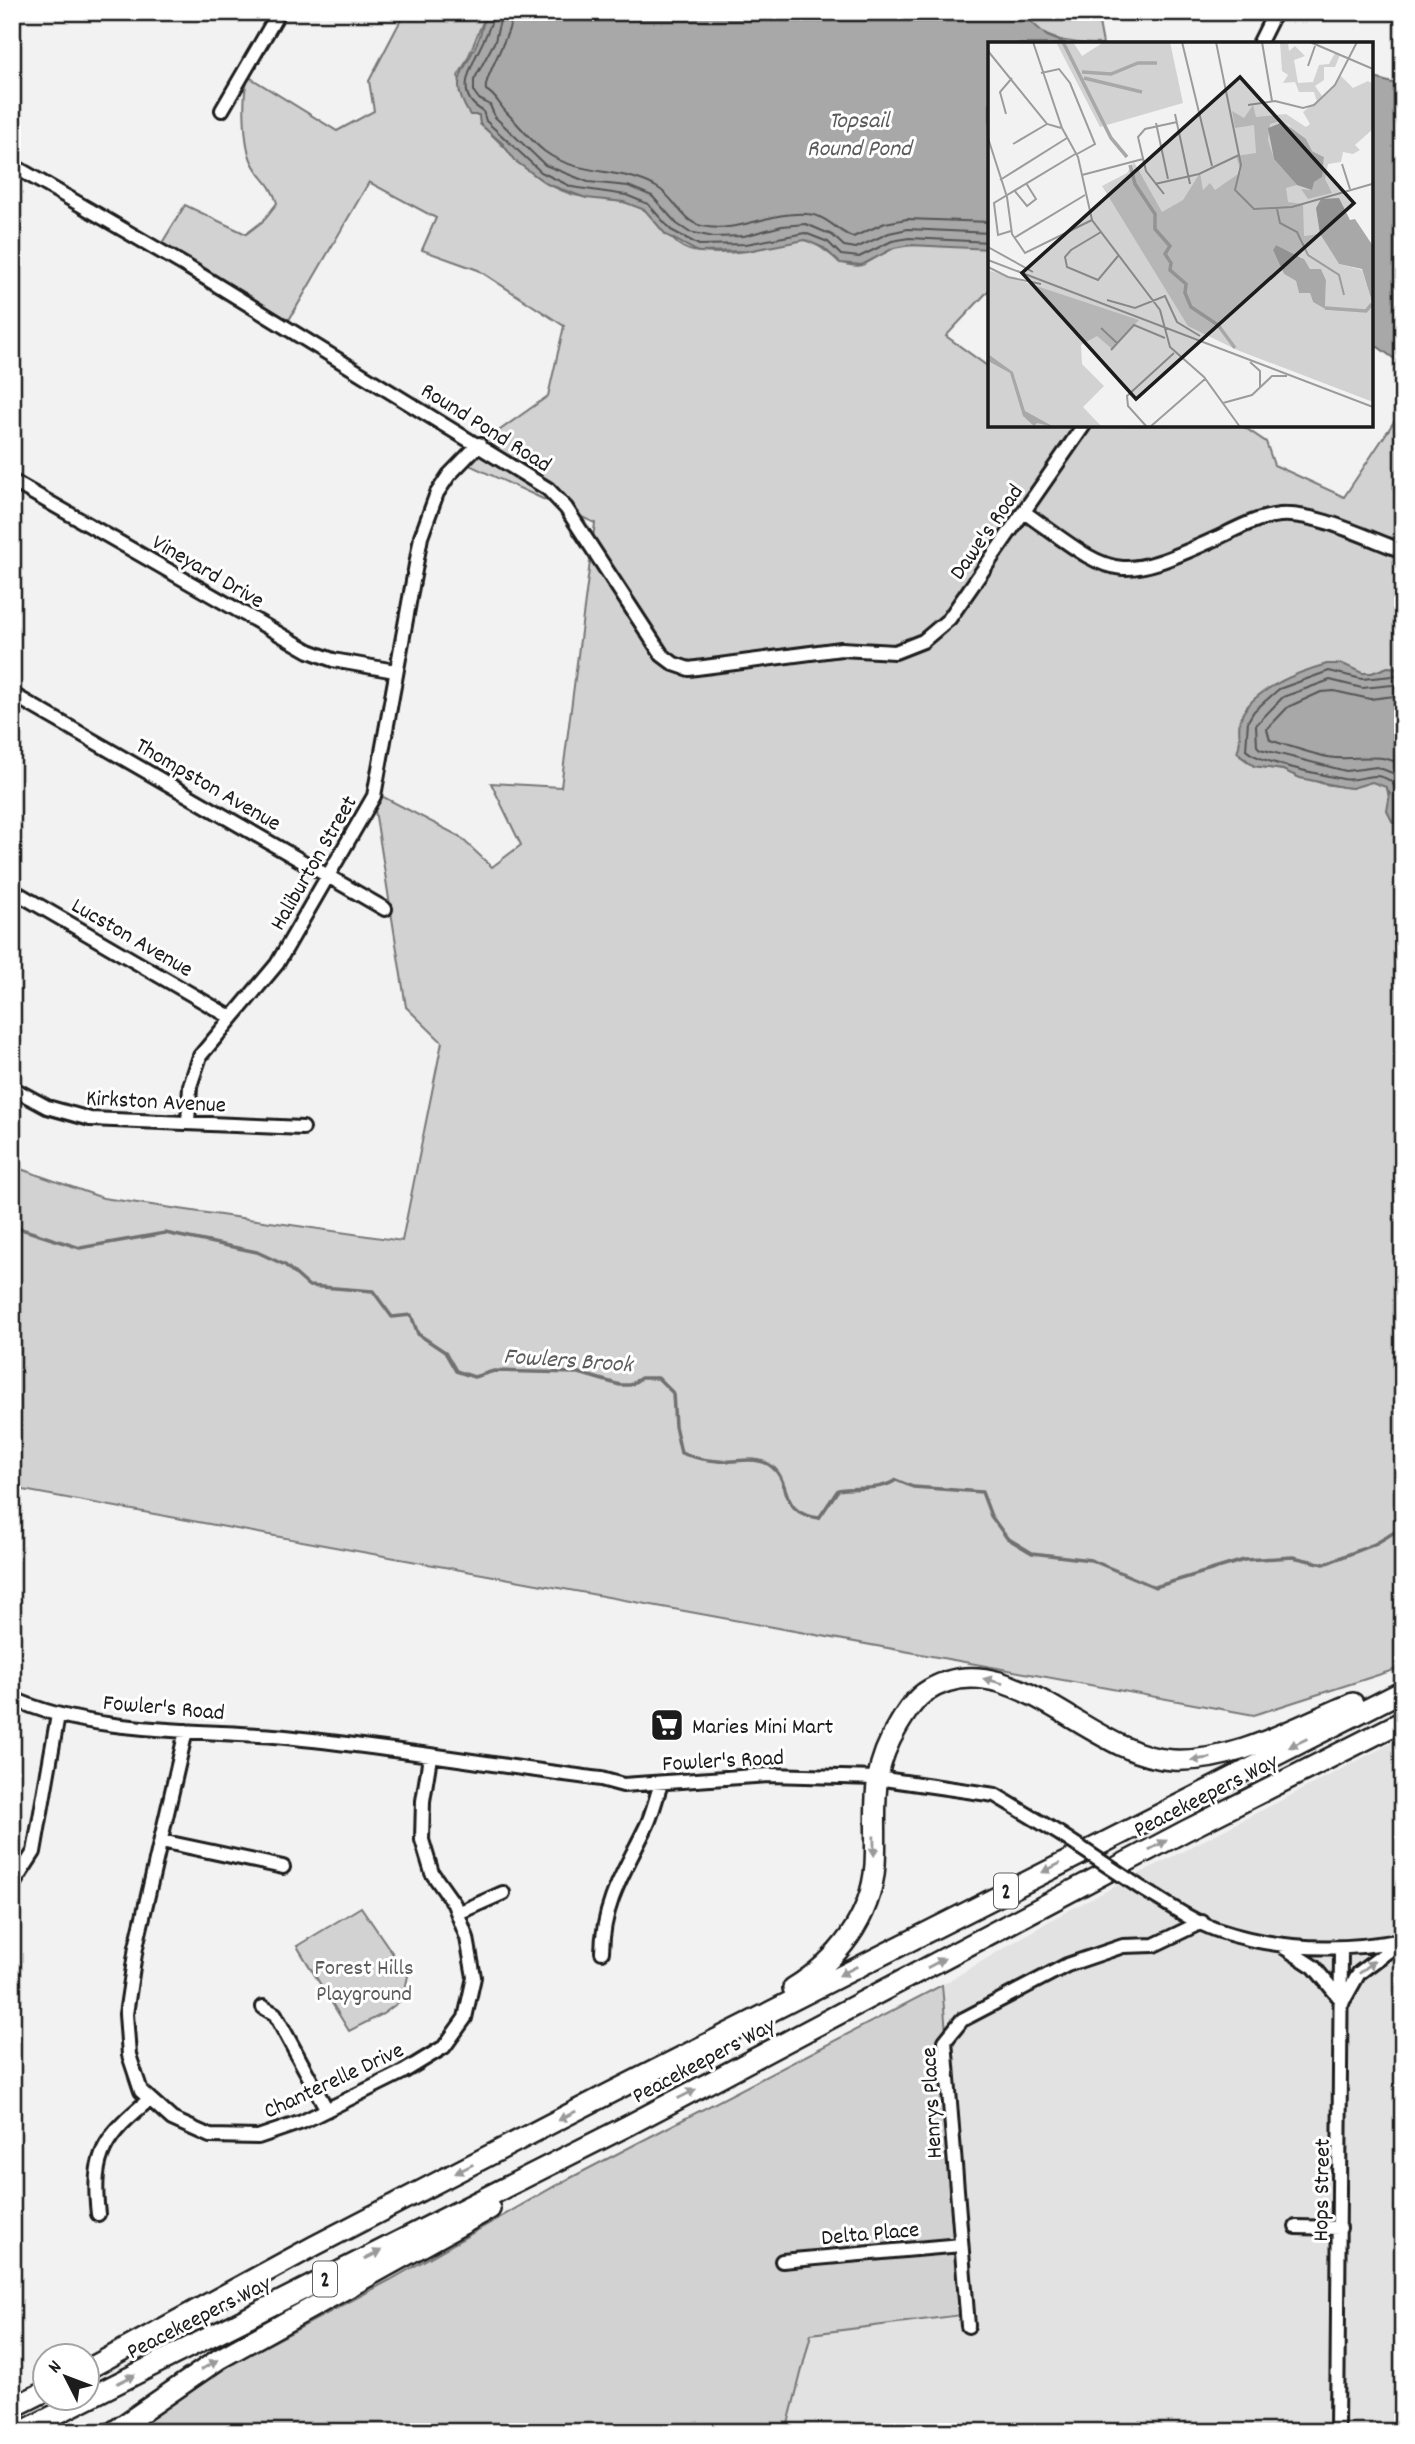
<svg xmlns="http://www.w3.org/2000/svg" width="1415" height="2444" font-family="Dekko,sans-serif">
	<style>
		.built { fill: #e2e2e2 }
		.green { fill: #d2d2d2; stroke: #777; stroke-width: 2 }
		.water { fill: #a8a8a8; stroke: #707070; stroke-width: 2 }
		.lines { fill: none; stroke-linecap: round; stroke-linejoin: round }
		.shore { stroke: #545454; stroke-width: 2 }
		.stream { stroke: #707070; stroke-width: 3.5 }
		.minor-casing { stroke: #1c1c1c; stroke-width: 18 }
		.highway-casing { stroke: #1c1c1c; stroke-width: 24 }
		.minor { stroke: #fff; stroke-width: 12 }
		.highway { stroke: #fff; stroke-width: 19 }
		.minor-bridge-casing { stroke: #1c1c1c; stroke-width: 18; stroke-linecap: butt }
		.minor-bridge { stroke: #fff; stroke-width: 12 }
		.oneway { fill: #999 }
		.labels { text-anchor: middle; stroke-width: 6; stroke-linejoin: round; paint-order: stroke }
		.shield { fill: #fff; stroke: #606060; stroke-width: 2 }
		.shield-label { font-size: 21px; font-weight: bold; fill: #1c1c1c }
		.street-label { font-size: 23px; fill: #1c1c1c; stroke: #fff }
		.poi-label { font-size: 23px; fill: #1c1c1c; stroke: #fff; text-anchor: start }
		.park-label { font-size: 23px; fill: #5c5c5c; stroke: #fff }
		.water-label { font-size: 24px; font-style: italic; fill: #5b5b5b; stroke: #fff }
		.inset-river { fill: none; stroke: #a8a8a8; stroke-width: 3.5 }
		.inset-road { fill: none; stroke: #9c9c9c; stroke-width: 2 }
		.view { fill: #1c1c1c; fill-opacity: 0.15; stroke: #1c1c1c; stroke-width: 3.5 }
		.inset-edge { fill: none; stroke: #1c1c1c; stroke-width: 3.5 }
	</style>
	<rect width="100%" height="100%" fill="#f2f2f2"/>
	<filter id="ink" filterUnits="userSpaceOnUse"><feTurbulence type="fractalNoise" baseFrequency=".0143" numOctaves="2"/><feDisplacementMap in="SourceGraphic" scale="14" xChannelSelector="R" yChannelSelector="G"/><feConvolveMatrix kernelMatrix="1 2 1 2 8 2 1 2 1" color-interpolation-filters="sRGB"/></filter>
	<g filter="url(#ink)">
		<path class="built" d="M1403 1737V2432H786L811 2334 970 2314 942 1985 1056 1917Z"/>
		<path class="green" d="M405 12H488C476 33 472 55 458 76L479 115 480 124C510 150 531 181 571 194 595 201 620 197 643 209 665 221 669 250 700 252 716 254 733 253 748 251 766 248 786 237 805 240 824 243 840 271 862 265 873 261 883 251 895 247 910 243 972 246 990 249V289L946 336 990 368V425H1241L1266 442 1274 465 1344 497 1403 408V669L1388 667 1372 673H1361L1327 664 1282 681 1247 707 1241 718 1240 756 1254 766 1283 770 1324 784 1352 788 1372 781 1387 787 1393 823H1403V1667L1254 1715 12 1488V1166L103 1198 402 1241 442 1042 406 1007 372 791 459 836 492 867 521 845 491 783 561 787 595 523 467 464 486 444V440L548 396 564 326 478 270 422 250 436 218 369 182 289 320 162 243 185 205 246 234 263 221 277 203C270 181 260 179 252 162 244 146 241 92 249 77L337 131 374 111 369 81Z
			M1020 12H1097L1103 44C1071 44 1039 41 1020 12Z
			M361 1907 408 1976 403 1999 383 2014 349 2031 297 1946Z
			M942 1985 970 2314 811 2334 786 2432H130L230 2365 390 2280 555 2186Z"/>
		<path class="water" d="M488 12H1020L1047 36 1067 44H990V249L910 245 894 248 862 265 840 263 824 248 805 240 747 251 698 252 666 235 645 210 624 202 586 198 547 184 514 160 503 144 480 124 479 115H470C447 79 465 73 479 38 482 29 483 21 488 12Z
			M1371 77 1403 86V365L1378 347H1371Z
			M1327 664H1343L1362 673H1372L1388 667 1403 669V823H1393L1387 811 1390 794 1386 787 1372 782 1352 788 1343 787 1300 778 1283 770 1254 766 1237 752C1243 740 1237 732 1240 721 1247 691 1301 671 1327 664Z"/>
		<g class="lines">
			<path class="shore" d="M494 12C490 44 442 90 483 111L486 121 541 172 572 187 626 195 648 204 671 230 699 245 746 244 805 233 828 242 841 255 859 257 892 241 909 238 990 242
				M502 12 495 41 474 80V92L479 99 490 105 495 117 545 165 588 182 628 186 652 196 677 224 689 232 714 237 744 236 782 226 806 224 832 235 844 246 856 248 889 233 908 229 990 233
				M513 12C512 34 483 78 486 90 497 96 499 105 507 113 519 125 530 140 544 151 580 178 622 166 658 188 675 198 681 221 702 226 737 234 771 211 807 214 827 215 840 234 853 237L885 223 907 219 990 222
				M1403 675 1362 679 1329 671 1279 689 1254 711 1248 721 1246 750C1257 762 1323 775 1343 779 1359 783 1374 769 1390 781 1399 788 1397 802 1396 812L1403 816
				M1403 684 1362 688 1330 680 1283 697 1256 725 1257 746 1260 749 1346 771 1377 767 1395 774 1403 785
				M1403 695 1370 699 1334 691 1321 692 1288 707 1267 729 1270 740C1289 746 1308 753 1328 757 1355 762 1378 750 1403 766"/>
			<path class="stream" d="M12 1226 80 1248 165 1233 257 1252 285 1265 309 1286 373 1291 392 1317 411 1315 418 1334 445 1352 456 1371 474 1377 494 1371 579 1373 620 1385H630L641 1378H658L673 1393 675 1426 681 1453C691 1457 706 1460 718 1461 735 1463 756 1455 771 1466 793 1482 777 1513 819 1518L838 1490C857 1487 880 1491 896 1480L913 1487 982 1492 991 1516 1007 1538 1032 1553 1091 1560 1155 1587 1244 1560 1293 1557 1324 1564 1375 1544 1403 1527"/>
			<defs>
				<path id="minor" d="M1259 44 1275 12
					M222 110 279 12
					M12 165 186 266 548 489 566 508 662 655 674 664 689 669 841 649 895 652 923 641 949 619 1084 425
					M12 481 309 651 333 660 395 671
					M1024 512C1113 575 1112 586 1215 539 1236 529 1257 517 1280 515 1316 512 1369 539 1403 551
					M12 694 385 909
					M12 890 232 1018
					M12 1088 47 1107 90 1119 303 1128
					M188 1123 190 1086 200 1056 277 964 374 796 421 537 437 493 449 475 479 444
					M12 1698C85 1733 194 1730 274 1736 383 1746 492 1765 601 1779L623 1785 769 1775 877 1778 995 1795 1060 1834
					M186 1731 136 1947 126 2014 129 2055 141 2091 172 2119 210 2136 258 2137 302 2122 403 2072 444 2047 465 2018 474 1977 467 1938 454 1904 432 1873 422 1840 423 1801 430 1757
					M161 1841 283 1867
					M12 1886 34 1852 58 1715
					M1141 1888C1165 1902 1191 1921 1217 1930 1277 1950 1341 1952 1403 1940
					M458 1913 503 1893
					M1285 1948 1314 1967 1343 2002
					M602 1952C603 1901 626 1869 647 1825 653 1812 656 1797 661 1784
					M1345 1998 1359 1973 1399 1943
					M263 2007 275 2014 327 2110
					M98 2214C91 2154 105 2136 150 2099
					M1296 2227 1340 2228
					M782 2261 961 2245
					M968 2326 945 2041 962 2020 1067 1965 1123 1946 1154 1945 1202 1922
					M1337 2432 1341 1948"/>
				<path id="highway" d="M793 1988C837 1961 871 1919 875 1865 878 1811 867 1776 898 1726 905 1714 913 1701 924 1693 1007 1636 1089 1757 1173 1760 1236 1763 1296 1726 1353 1703
					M88 2369 314 2246 610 2093 1403 1691
					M12 2408 46 2391
					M21 2432 629 2125 1185 1831 1403 1721
					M113 2432 219 2359 490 2209"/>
			</defs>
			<use href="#minor" class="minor-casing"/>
			<use href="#highway" class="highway-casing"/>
			<use href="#minor" class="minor"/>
			<use href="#highway" class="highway"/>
			<defs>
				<path id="minor-bridge" d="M1060 1834 1141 1888"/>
			</defs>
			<use href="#minor-bridge" class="minor-bridge-casing"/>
			<use href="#minor-bridge" class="minor-bridge"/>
		</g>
		<defs><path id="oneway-solid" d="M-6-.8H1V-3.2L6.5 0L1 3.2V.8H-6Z" transform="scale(1.75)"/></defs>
		<g class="oneway">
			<use href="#oneway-solid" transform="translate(993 1681) rotate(-166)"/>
			<use href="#oneway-solid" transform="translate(1298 1743) rotate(154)"/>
			<use href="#oneway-solid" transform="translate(1201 1759) rotate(172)"/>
			<use href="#oneway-solid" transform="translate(1158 1845) rotate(-28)"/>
			<use href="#oneway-solid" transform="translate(874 1846) rotate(89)"/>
			<use href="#oneway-solid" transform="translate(1051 1868) rotate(153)"/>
			<use href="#oneway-solid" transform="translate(936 1963) rotate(-28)"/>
			<use href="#oneway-solid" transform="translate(1367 1967) rotate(-40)"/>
			<use href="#oneway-solid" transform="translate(848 1971) rotate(153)"/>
			<use href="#oneway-solid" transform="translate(687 2094) rotate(-27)"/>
			<use href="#oneway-solid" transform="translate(567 2116) rotate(152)"/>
			<use href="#oneway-solid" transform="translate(464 2169) rotate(153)"/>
			<use href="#oneway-solid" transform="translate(373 2255) rotate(-27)"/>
			<use href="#oneway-solid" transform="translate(209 2365) rotate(-31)"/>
			<use href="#oneway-solid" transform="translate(126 2379) rotate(-27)"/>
		</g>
	</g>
	<defs>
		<symbol id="supermarket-square" viewBox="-11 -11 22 22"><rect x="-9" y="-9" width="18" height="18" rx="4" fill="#1c1c1c" stroke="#fff"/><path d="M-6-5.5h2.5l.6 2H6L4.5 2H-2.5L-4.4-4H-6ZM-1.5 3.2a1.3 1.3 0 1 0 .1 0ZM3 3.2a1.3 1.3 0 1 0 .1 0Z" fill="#fff"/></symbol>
	</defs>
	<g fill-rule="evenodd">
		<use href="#supermarket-square" x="648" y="1706" width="38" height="38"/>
	</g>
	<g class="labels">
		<g class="shield">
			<rect x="994" y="1873.5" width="24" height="35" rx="5"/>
			<rect x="313" y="2261.5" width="24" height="35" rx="5"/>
		</g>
		<g class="shield-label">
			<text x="1006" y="1898">2</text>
			<text x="325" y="2286">2</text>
		</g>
		<g class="street-label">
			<text transform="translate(487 426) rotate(32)" y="8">Round Pond Road</text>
			<text transform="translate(985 531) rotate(-55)" y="8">Dawe's Road</text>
			<text transform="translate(209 570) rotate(30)" y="8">Vineyard Drive</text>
			<text transform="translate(209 783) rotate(30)" y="8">Thompston Avenue</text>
			<text transform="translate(312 862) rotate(-60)" y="8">Haliburton Street</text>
			<text transform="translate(133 936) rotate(30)" y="8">Lucston Avenue</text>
			<text transform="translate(156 1100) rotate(3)" y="8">Kirkston Avenue</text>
			<text transform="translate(164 1706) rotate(5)" y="8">Fowler's Road</text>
			<text transform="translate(723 1759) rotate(-3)" y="8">Fowler's Road</text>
			<text transform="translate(1205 1794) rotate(-27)" y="8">Peacekeepers Way</text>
			<text transform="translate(703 2059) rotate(-28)" y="8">Peacekeepers Way</text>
			<text transform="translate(333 2079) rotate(-25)" y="8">Chanterelle Drive</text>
			<text transform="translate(930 2103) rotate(-93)" y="8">Henrys Place</text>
			<text transform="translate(1320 2190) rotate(-89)" y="8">Hops Street</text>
			<text transform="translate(870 2232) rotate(-5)" y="8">Delta Place</text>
			<text transform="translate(198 2316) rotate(-27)" y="8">Peacekeepers Way</text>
		</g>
		<g class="poi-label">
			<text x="692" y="1733">Maries Mini Mart</text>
		</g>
		<g class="park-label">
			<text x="364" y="1974">Forest Hills<tspan x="364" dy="26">Playground</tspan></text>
		</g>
		<g class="water-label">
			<text x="859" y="127">Topsail<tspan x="859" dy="28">Round Pond</tspan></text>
			<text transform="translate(568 1359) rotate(4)" y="8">Fowlers Brook</text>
		</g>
	</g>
	<g transform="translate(988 42)">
		<rect width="385" height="385" fill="#f2f2f2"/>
		<path d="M68 0H85L94 14 116 0H182L195 61 112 85ZM292 0H300L301 9 307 4 317 14 306 18 310 41 325 40 331 23 341 22 347 11 352 13 347 25H336V38L327 44 334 54 329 60 326 50H311L307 40 295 41 300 33 294 29ZM352 33 365 46 380 39 385 42V87L367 103 372 108 365 112 355 110 353 120 340 122 337 137 344 151 320 157 313 147 324 148 325 140 333 136 336 115 322 108 301 83 292 79 282 82 280 98 286 117 309 143 298 146 300 160 315 162 316 194 332 192 351 222 374 228 385 263V360L249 308 200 284 114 144 139 131 146 120 174 170 195 158 212 131 215 148 222 141 227 148 253 130 248 114 268 111 266 83 247 86 244 69 256 76 265 63 268 75 298 72 318 85 322 82 315 70 343 48ZM288 203 315 216 322 227H333L338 238 337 267 325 260 322 251H311L308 239 296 232 285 208ZM0 228 151 278 124 307 109 294 93 303 94 322 116 344 95 365 114 385H0Z" fill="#d2d2d2" fill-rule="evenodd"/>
		<path d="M295 80 318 97 324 109 336 115 334 135 326 140 324 148 309 143 286 117 280 86ZM351 156 362 178 367 177 385 204V263L374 227 351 222 332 192 328 166 333 157ZM288 203 316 217 322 227H333L338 238 337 267 325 260 322 251H311L308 239 296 232 285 208ZM0 312 25 330 37 369 66 385 49 381 46 384 35 374 22 331 2 320Z" fill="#a8a8a8"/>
		<path class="inset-river" d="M75 0 123 96 139 115M94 30 123 32 150 21H169M96 36 154 50M142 123 147 142 167 172V187L182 204 177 212 183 221 182 228 198 242 197 251 203 265 230 283 247 306M337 266 378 269 384 262"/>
		<path class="inset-road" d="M45 0 74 86 90 115 104 178 172 268 182 305 216 335 252 385M194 0 224 124M228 0 253 123 247 148 266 167 304 165 384 142M274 0 284 59M322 0 385 27M0 9 59 82 73 86M320 24 327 4M53 31 71 27 82 41 107 102 89 112M260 63 287 59 315 66 326 63 347 43 369 0M18 72 12 50 24 36M187 72 202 142M168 81 180 137M0 96 19 155 24 192 37 211 104 178M25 102 59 82M354 122 362 147M94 133 155 117M12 138 79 96M167 142 211 132 251 113M26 148 39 164 48 157 38 141M176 152 158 129 150 95 157 87 189 80M289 167 292 181 309 190 320 213 351 233 356 253M385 171V115M23 189 10 193 6 161 89 111M113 190 83 208 77 215 79 225 110 238 130 214M26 196 97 153M0 205 45 230M0 218 385 365M0 225 20 235 53 242M119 258 147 266 177 254 189 280 212 294M113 286 129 301M123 308 146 283 177 296M262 320 272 329V345M235 361 264 353 284 334H299M159 385 140 364 139 354 186 311M162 385 217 337"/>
		<path class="view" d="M252 35 366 161 148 357 34 231Z"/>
		<rect width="385" height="385" class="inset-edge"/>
	</g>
	<rect width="1415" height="2444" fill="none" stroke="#fff" stroke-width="42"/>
	<rect x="21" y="21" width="1373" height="2402" fill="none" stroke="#1c1c1c" stroke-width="2.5" filter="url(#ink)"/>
	<g transform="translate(66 2377) rotate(312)"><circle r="33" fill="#ffffff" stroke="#a4a4a4" stroke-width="2"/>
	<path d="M0-5L12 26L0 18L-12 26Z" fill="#1c1c1c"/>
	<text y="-10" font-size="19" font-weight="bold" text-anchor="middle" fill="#1c1c1c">N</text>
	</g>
</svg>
